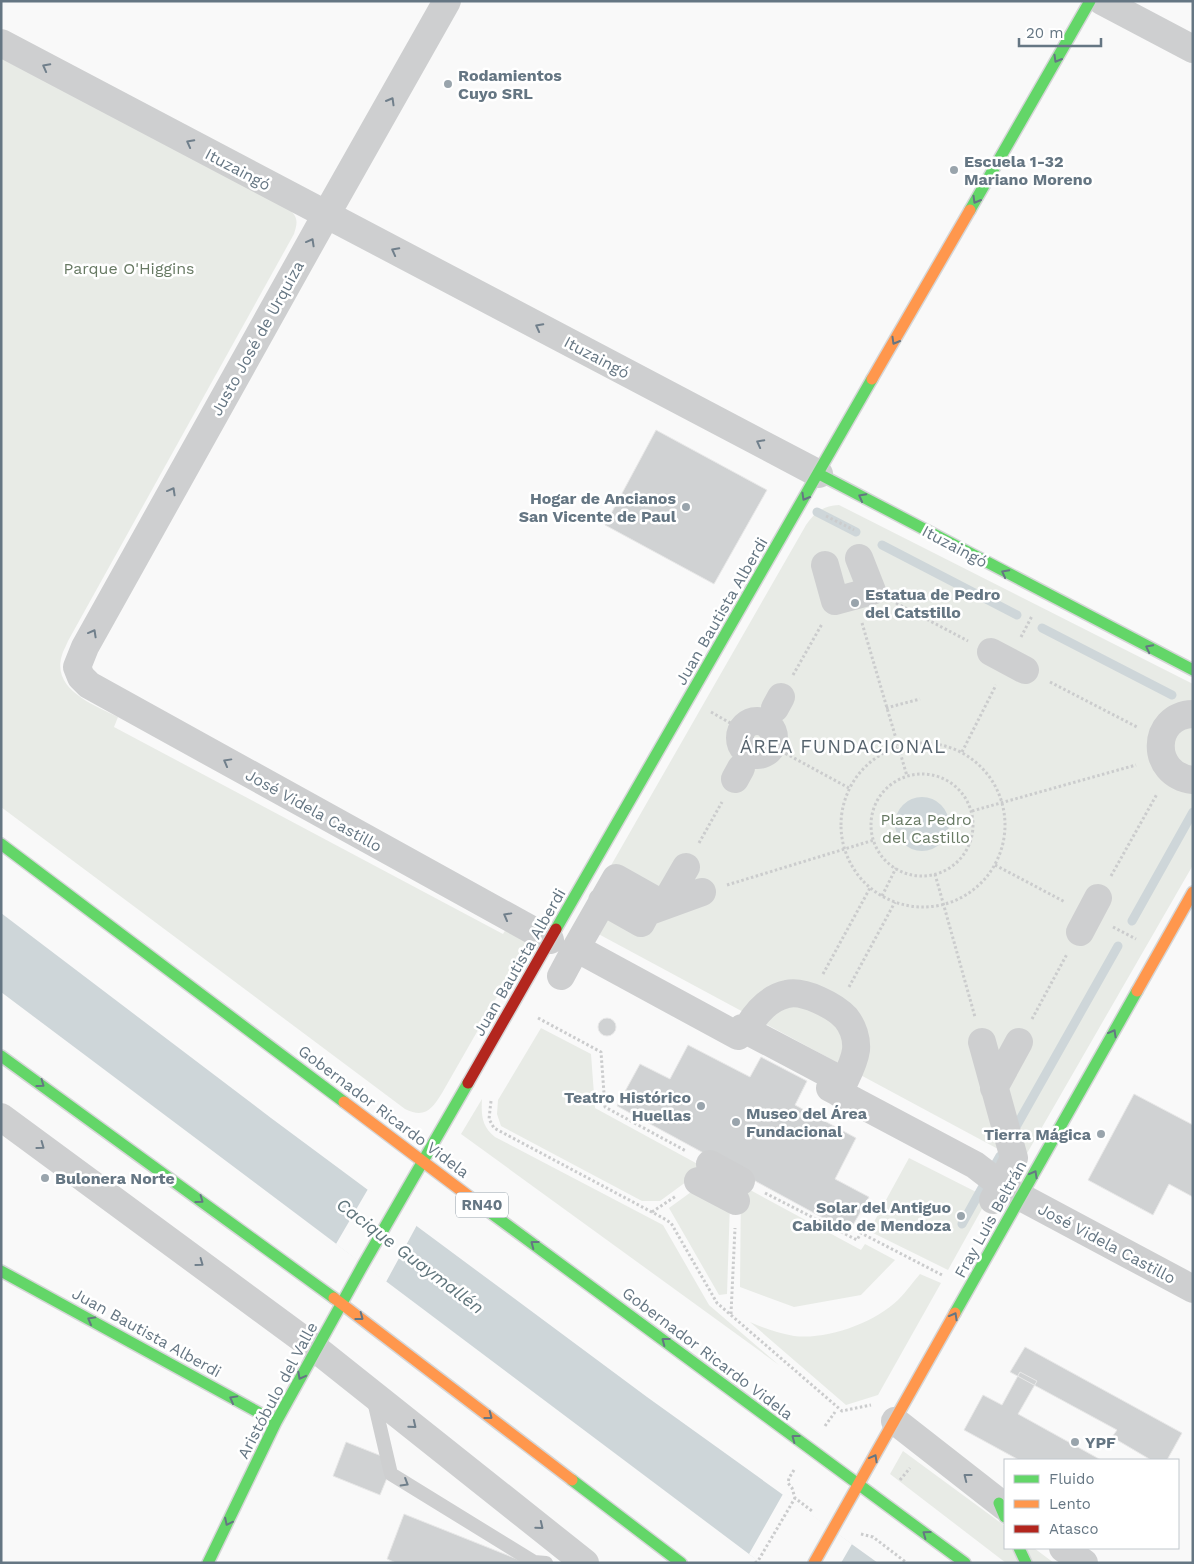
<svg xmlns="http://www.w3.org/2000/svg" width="1194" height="1564" font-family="'Work Sans',sans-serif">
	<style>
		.green { fill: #e8ebe6 }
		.water { fill: #ced6d9 }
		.pier { fill: #f9f9f9 }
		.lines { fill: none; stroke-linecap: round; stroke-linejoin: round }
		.stream { stroke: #ced6d9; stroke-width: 9 }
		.building { fill: #d0d2d3; stroke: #e8e8e8 }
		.fast-casing { stroke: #d5d6d7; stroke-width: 14 }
		.slow-casing { stroke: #d5d6d7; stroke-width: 14 }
		.jam-casing { stroke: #d5d6d7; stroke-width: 14 }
		.path { stroke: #cbcccd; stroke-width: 3; stroke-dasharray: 2.5 2.5; stroke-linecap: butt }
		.lane { stroke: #cecfd0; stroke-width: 14 }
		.street { stroke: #cecfd0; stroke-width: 28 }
		.fast { stroke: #63d668; stroke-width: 11 }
		.slow { stroke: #ff974d; stroke-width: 11 }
		.jam { stroke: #b3261e; stroke-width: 11 }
		.oneway { stroke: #657683 }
		.oneway2 { stroke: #707f8b }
		.poi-dot { fill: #99a4ac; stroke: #fff; stroke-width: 2 }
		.labels { text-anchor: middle; stroke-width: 5; stroke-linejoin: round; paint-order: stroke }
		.shield { fill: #fff; stroke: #939fa8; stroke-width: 1 }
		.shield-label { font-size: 15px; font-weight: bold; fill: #657683 }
		.poi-label { font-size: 16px; font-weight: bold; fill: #657683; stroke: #fff; text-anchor: start }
		.street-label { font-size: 16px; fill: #657683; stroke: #fff }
		.park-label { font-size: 16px; fill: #687a64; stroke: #fff }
		.water-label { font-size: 18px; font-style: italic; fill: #60757c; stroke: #fff }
		.quarter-label { font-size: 19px; letter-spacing: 1px; fill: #57646e; stroke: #fff }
	</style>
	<rect width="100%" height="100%" fill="#f9f9f9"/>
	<path class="green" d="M1 58 290 210C299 218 297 224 294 234L68 641C66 646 63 651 62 655 51 690 95 705 118 717L114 727 503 934 509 924 528 939 526 946 442 1093C432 1109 425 1119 405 1109L1 807Z
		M839 505 1193 684V865L1022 1162 578 923 806 525C815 512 823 506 839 505Z
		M541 1028 591 1054 595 1108 705 1168 660 1201H642L501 1126 497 1114 498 1100Z
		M482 1099C481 1115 482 1127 495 1137L663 1225 709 1305 779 1365 461 1134Z
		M909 1158 988 1198 948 1270 869 1231Z
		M741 1185 861 1250 865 1244 895 1260 861 1295 794 1307 740 1287Z
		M698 1187 730 1203 727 1294 719 1295 669 1208Z
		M920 1274 941 1283 878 1395 846 1405 750 1322C763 1328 779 1333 794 1336 827 1340 874 1323 898 1300 906 1292 913 1282 920 1274Z
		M903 1451 1005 1526V1548H1034L1054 1563H1006L890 1474Z"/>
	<path class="water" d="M895 824a27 27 0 1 1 54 0a27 27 0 1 1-54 0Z
		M1 913 271 1118 647 1397 878 1563H761L749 1554 1 992Z"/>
	<path class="pier" d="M368 1189 417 1225 386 1282 336 1244Z
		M783 1494 852 1544 841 1563H760L749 1554Z"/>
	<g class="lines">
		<path class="stream" d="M817 512 856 532
			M882 545 1017 615
			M1042 628 1172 695
			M1132 921 1193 812
			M1017 1125 1118 946
			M996 1163 1000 1156
			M962 1224 982 1188"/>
	</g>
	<path class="building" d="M656 430 767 490 714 584 605 525Z
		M598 1027a9 9 0 1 1 18 0a9 9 0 1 1-18 0Z
		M688 1045 750 1077 761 1057 807 1081 795 1105 856 1138 835 1179 869 1197 849 1232 617 1106 640 1064 670 1079Z
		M1134 1094 1193 1125V1197L1169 1184 1153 1215 1088 1180Z
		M1025 1347 1182 1433 1167 1460H1151L1112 1437 1117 1430 1010 1372Z
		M1020 1372 1037 1381 1018 1414 1101 1460H1019L964 1430 983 1395 1002 1405Z
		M346 1442 394 1461 380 1495 333 1476Z
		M404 1514 527 1563H396L387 1559Z"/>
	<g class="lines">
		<defs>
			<path id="fast" d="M970 210 1090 1
				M819 474 1193 670
				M1 844 344 1102
				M556 929 872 379
				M1 1056 334 1298
				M487 1210 965 1563
				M1 1271 276 1422
				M955 1313 1137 991
				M572 1480 681 1563
				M999 1503 1005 1517
				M1019 1548 1026 1563
				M208 1563 276 1422 363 1265 468 1083"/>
			<path id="slow" d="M872 379 970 210
				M1137 991 1193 892
				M344 1102 487 1210
				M334 1298 572 1480
				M814 1563 955 1313"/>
			<path id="jam" d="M468 1083 556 929"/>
		</defs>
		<use href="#fast" class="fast-casing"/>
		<use href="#slow" class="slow-casing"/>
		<use href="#jam" class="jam-casing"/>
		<path class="path" d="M826 516 854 530
			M896 603 968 641
			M862 623 907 776
			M1021 637 1032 616
			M793 675 822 624
			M1050 682 1137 727
			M886 708 920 699
			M711 712 732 724
			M841 825a82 82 0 1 1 164 0a82 82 0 1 1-164 0Z
			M781 751 849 788
			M962 752 996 685
			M871 825a51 51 0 1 1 102 0a51 51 0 1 1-102 0Z
			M972 811 1136 765
			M699 843 722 802
			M995 865 1065 902
			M935 874 975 1017
			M1111 876 1157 794
			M727 885 874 840
			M882 896 896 868
			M1113 927 1136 939
			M823 974 870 888
			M849 987 895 902
			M538 1018 601 1052 605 1107 686 1151
			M1032 1019 1067 954
			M491 1101 489 1119 494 1128 663 1218 671 1223 717 1303 842 1411 871 1405
			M765 1193 857 1240 861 1233 944 1276
			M652 1212 676 1196
			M731 1314 735 1228
			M825 1426 835 1412
			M794 1470 789 1478 788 1483 792 1488 795 1498 812 1511
			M900 1480 910 1468
			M861 1534 873 1537 907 1563
			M755 1563 758 1561 795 1498"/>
		<path class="lane" d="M373 1397 391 1474 534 1562 546 1563"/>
		<path class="street" d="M447 1 326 215 85 647 77 667 81 677 89 685 550 940
			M1102 1 1193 49
			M1 43 819 474
			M825 565 835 601 872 591 859 558
			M991 652 1025 670
			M775 708 781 697
			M1193 714C1151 715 1149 775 1193 780
			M740 738a17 17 0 1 1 34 0a17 17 0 1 1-34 0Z
			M735 779 741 768
			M602 901 641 923 647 912 702 892
			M664 905 686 867
			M1080 932 1098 898
			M576 948 616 878 664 905
			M561 976 576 948 738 1036 742 1028 835 1077 830 1088 975 1165 1001 1185 993 1200
			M746 1030C755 1014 768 998 787 994 804 990 835 1006 846 1018 853 1027 857 1039 856 1050 854 1065 845 1079 839 1093
			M982 1042 1014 1158 1001 1185 1008 1188
			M994 1088 1019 1042
			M1 1117 316 1349 585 1563
			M710 1164 741 1181
			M698 1181 736 1201
			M1021 1197 1193 1289
			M895 1421 1005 1507
			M1063 1548 1084 1563"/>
		<use href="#fast" class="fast"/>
		<use href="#slow" class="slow"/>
		<use href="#jam" class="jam"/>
	</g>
	<defs><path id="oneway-chevron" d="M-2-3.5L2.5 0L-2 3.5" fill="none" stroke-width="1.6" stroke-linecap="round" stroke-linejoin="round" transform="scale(1.25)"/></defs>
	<g class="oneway">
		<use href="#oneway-chevron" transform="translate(1057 59) rotate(120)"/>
		<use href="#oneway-chevron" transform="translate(976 200) rotate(120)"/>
		<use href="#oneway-chevron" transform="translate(895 341) rotate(120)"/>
		<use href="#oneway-chevron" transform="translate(805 497) rotate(120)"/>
		<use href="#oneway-chevron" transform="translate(862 497) rotate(-152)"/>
		<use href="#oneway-chevron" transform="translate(1005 573) rotate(-152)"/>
		<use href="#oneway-chevron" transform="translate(1149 648) rotate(-153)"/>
		<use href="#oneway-chevron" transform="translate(1113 1033) rotate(-61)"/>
		<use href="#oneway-chevron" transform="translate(41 1084) rotate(36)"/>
		<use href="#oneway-chevron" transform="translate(1034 1174) rotate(-61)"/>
		<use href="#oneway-chevron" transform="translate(200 1200) rotate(36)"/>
		<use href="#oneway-chevron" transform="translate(534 1244) rotate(-143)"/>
		<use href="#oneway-chevron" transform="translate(954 1316) rotate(-61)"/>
		<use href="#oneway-chevron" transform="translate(360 1317) rotate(37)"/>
		<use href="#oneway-chevron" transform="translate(91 1320) rotate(-151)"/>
		<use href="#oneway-chevron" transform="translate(665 1341) rotate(-143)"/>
		<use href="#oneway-chevron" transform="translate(301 1376) rotate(118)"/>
		<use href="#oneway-chevron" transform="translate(233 1399) rotate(-151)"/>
		<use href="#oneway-chevron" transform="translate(489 1416) rotate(37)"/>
		<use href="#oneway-chevron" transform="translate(795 1438) rotate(-143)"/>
		<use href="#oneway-chevron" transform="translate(874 1458) rotate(-61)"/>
		<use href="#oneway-chevron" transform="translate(228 1522) rotate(116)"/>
		<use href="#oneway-chevron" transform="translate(926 1534) rotate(-144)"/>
	</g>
	<g class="oneway2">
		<use href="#oneway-chevron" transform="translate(46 67) rotate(-152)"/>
		<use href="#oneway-chevron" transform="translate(391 101) rotate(-60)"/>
		<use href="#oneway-chevron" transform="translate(190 143) rotate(-152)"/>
		<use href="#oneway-chevron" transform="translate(311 242) rotate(-61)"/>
		<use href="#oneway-chevron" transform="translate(395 251) rotate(-152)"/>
		<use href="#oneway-chevron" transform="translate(539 327) rotate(-152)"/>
		<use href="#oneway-chevron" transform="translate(760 443) rotate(-152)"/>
		<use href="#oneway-chevron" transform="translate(172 491) rotate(-61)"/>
		<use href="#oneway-chevron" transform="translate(93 633) rotate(-61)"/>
		<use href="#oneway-chevron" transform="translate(227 762) rotate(-151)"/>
		<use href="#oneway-chevron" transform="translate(507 916) rotate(-151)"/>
		<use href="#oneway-chevron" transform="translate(41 1146) rotate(36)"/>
		<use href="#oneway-chevron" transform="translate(200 1263) rotate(36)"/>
		<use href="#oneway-chevron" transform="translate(413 1425) rotate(39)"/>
		<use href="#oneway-chevron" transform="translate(967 1477) rotate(-142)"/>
		<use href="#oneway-chevron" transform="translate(405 1483) rotate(31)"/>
		<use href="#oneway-chevron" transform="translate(540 1526) rotate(39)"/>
	</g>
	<g class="poi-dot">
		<circle cx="448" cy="84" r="5"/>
		<circle cx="954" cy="170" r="5"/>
		<circle cx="686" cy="507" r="5"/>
		<circle cx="855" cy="603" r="5"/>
		<circle cx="701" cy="1106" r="5"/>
		<circle cx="736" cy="1122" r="5"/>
		<circle cx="1101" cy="1134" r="5"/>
		<circle cx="45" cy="1178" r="5"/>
		<circle cx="961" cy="1216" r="5"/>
		<circle cx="1075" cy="1442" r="5"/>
	</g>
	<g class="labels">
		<rect class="shield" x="456" y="1192.5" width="52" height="25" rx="4"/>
		<g class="shield-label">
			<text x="482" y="1210">RN40</text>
		</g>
		<g class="poi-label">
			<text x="458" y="81">Rodamientos<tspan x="458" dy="18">Cuyo SRL</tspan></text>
			<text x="964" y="167">Escuela 1-32<tspan x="964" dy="18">Mariano Moreno</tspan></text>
			<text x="676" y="504" text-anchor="end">Hogar de Ancianos<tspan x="676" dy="18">San Vicente de Paul</tspan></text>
			<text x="865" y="600">Estatua de Pedro<tspan x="865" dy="18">del Catstillo</tspan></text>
			<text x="691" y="1103" text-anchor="end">Teatro Histórico<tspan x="691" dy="18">Huellas</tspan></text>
			<text x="746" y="1119">Museo del Área<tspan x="746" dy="18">Fundacional</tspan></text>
			<text x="1091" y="1140" text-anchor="end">Tierra Mágica</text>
			<text x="55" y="1184">Bulonera Norte</text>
			<text x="951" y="1213" text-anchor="end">Solar del Antiguo<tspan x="951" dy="18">Cabildo de Mendoza</tspan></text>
			<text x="1085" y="1448">YPF</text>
		</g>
		<g class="street-label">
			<text transform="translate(238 169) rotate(28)" y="6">Ituzaingó</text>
			<text transform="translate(257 338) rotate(-61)" y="6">Justo José de Urquiza</text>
			<text transform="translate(597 357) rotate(28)" y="6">Ituzaingó</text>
			<text transform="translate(955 546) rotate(28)" y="6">Ituzaingó</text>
			<text transform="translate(721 611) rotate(-60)" y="6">Juan Bautista Alberdi</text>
			<text transform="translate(314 810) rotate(29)" y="6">José Videla Castillo</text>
			<text transform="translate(519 962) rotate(-60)" y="6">Juan Bautista Alberdi</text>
			<text transform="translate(384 1111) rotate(37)" y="6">Gobernador Ricardo Videla</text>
			<text transform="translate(990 1219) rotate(-61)" y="6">Fray Luis Beltrán</text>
			<text transform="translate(1107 1243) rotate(28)" y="6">José Videla Castillo</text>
			<text transform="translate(147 1332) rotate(29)" y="6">Juan Bautista Alberdi</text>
			<text transform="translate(708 1353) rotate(37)" y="6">Gobernador Ricardo Videla</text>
			<text transform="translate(277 1390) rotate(-62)" y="6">Aristóbulo del Valle</text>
		</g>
		<g class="park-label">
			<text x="129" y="274">Parque O'Higgins</text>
			<text x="926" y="825">Plaza Pedro<tspan x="926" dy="18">del Castillo</tspan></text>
		</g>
		<g class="water-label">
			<text transform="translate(410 1256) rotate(37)" y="6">Cacique Guaymallén</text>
		</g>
		<g class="quarter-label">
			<text x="843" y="753">ÁREA FUNDACIONAL</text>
		</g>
	</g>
	<rect width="1194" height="1564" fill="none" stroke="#657683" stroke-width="5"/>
	<rect x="1004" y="1459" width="175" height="90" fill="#ffffff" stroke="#c1c8cd"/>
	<rect x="1014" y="1475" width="25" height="8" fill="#63d668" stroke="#c1c8cd"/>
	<text x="1049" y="1484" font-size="15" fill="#657683">Fluido</text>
	<rect x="1014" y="1500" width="25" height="8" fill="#ff974d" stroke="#c1c8cd"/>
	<text x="1049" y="1509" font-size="15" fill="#657683">Lento</text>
	<rect x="1014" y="1525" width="25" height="8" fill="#b3261e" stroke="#c1c8cd"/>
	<text x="1049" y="1534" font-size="15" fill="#657683">Atasco</text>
	<path d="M1019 38v8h82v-8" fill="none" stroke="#657683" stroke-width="2.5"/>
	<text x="1026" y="38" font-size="15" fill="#657683" stroke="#ffffff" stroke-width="4" paint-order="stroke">20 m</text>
</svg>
